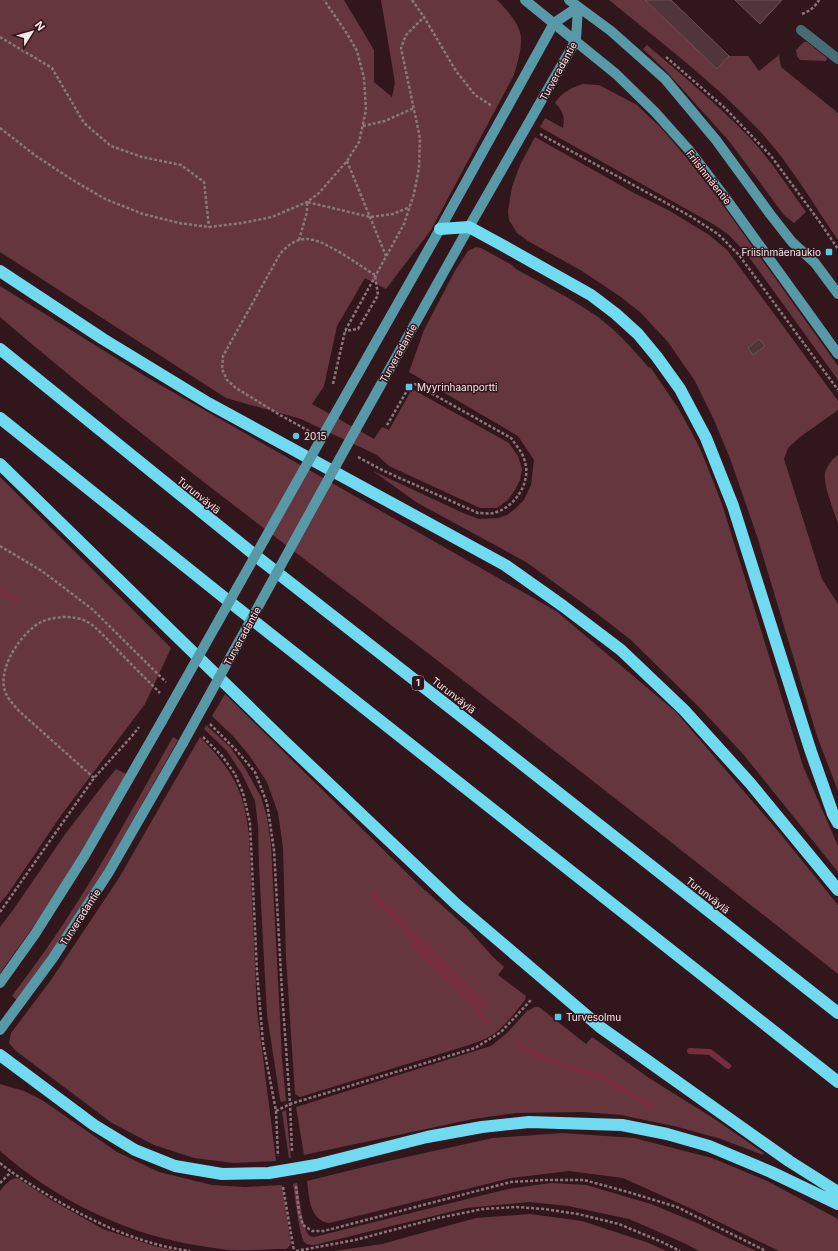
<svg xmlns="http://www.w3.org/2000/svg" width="838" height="1251" font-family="Inter,sans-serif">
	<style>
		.green { fill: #66363e }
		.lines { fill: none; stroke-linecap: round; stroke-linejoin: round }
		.stream { stroke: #762d3d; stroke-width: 6 }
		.building { fill: #513539; stroke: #6e4f54 }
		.path { stroke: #8c7679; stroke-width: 2.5; stroke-dasharray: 3 2; stroke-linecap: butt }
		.street { stroke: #466d76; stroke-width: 10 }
		.secondary { stroke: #5899a8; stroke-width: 10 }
		.highway { stroke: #70daf1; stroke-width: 12 }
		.secondary-bridge { stroke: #5899a8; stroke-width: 10 }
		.poi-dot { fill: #57c9e2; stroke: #31171c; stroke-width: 1.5 }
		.labels { text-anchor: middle; stroke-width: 3; stroke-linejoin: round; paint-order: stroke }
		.shield { fill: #31171c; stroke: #bea9ac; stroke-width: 1 }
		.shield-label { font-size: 9px; font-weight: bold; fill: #fae7e9 }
		.street-label { font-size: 10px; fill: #fae7e9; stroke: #31171c }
		.poi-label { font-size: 10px; fill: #fae7e9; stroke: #31171c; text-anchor: start }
	</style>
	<rect width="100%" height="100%" fill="#31171c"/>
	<path class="green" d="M0 0H344L374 50V82L392 97 395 83 381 0H497C507 10 519 23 521 37 522 49 517 64 514 75L431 230 386 289 365 278 337 326 324 386 312 404 374 439 382 427 389 430 412 389 509 443 518 456 522 469 520 480 515 490 508 500 497 508H480L389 466 377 455 301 419 226 398 0 252Z
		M609 0H645L717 69 729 56H748L759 71 779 55 781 67 838 113V240C812 202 788 160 756 127 711 80 659 41 609 0Z
		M804 42H807L827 58 826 61 800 60 797 56 796 50Z
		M647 45C682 75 717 104 749 137 771 160 788 187 806 212L794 223 784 215 729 141 667 72 643 49Z
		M583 84 599 85 637 105 662 129 685 156 717 197 838 366V380L746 253 729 235 713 224 540 127 545 118 563 128C565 116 563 111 555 103 562 92 571 88 583 84Z
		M535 137 634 193 670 211 709 235 727 250 838 401V410L800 437 788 448 784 459 822 579 838 604V791L817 736 757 536 731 461 714 420 695 381 668 342 641 313 621 297 582 271 528 241 517 233 509 220 508 211 512 187 520 165Z
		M476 247 481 248 512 265 516 269C543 284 572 299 598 317 617 331 633 349 648 367L651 368 678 408 692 433 702 453 722 504 803 766 838 846V872L743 754 698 706 631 640 595 612 526 562 416 502 373 471 463 513 479 519 498 518 507 515 516 508 524 500 531 485 534 460 518 436 409 372 424 330 456 269 468 251Z
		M0 286 143 375 556 611 676 712 778 831 838 905V974C698 863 558 753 416 644 276 537 134 432 0 317Z
		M838 455V523C834 512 823 484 825 473 827 466 832 459 838 455Z
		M0 477 171 648 145 704 62 814 7 895 0 903Z
		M225 694 418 884 467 928 493 957 504 967 498 975 526 996 525 1000C516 1011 507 1024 495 1033 487 1039 477 1042 469 1045L300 1097 295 1094 286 958 283 847 278 813 267 782 249 755 233 736 212 716Z
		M206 725 230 747 245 768 261 797 267 817 271 845 282 1058 286 1101 281 1102 280 1099 267 1015 259 866 258 826 255 801 242 774 227 751 204 729Z
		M173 737 178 740 107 866 63 937 17 1000 12 996C36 964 59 932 80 898 113 846 142 791 173 737Z
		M200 737C232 770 244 789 249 835L257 1010 276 1161 234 1163 194 1158 154 1145 112 1123 16 1051 9 1043 11 1033 51 980 119 878Z
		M116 769 127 774 64 884 0 973V927L13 910 66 833 103 785Z
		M535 1007H539L586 1044 592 1037 649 1078 713 1118 764 1153 763 1155 721 1139 678 1127 621 1115 584 1112 516 1113 473 1119 304 1155 296 1107 491 1046 507 1033 527 1011Z
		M0 1084 24 1091 42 1100 117 1152 159 1172 212 1185 245 1187 282 1185 291 1243 290 1246 286 1249C267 1249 247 1251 228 1250 219 1249 210 1247 201 1246 127 1235 56 1200 0 1151Z
		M286 1110 291 1158H289L282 1112Z
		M562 1133 634 1138 712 1158 767 1181 838 1219V1251H779L694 1210 623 1178 569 1171 511 1178 329 1223C309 1220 309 1196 307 1181L384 1162 493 1138Z
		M17 1178 53 1201 103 1229 154 1246 177 1251H0V1191C5 1185 9 1179 17 1178Z
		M297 1183C299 1194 302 1226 308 1234 310 1237 311 1236 314 1237L508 1189 551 1183 586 1185 651 1204 697 1223 756 1251H699L684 1243 629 1219 568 1206 529 1202 466 1208 314 1245C312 1245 308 1245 305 1243 299 1236 295 1195 293 1184Z
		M530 1214 582 1221 649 1243 666 1251H334L382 1244 476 1218Z"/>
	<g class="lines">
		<path class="stream" d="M0 592 15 599
			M372 894 485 1006
			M407 931 421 953 476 1007 486 1021
			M518 1046 568 1067 599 1076 651 1105
			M690 1051 710 1052 728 1066"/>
	</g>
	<path class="building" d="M645 0H671L729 56 717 69Z
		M735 0H782L760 24Z
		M759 339 765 346 753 355 748 348Z"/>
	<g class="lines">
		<path class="path" d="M412 0 424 17 456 71 475 95 492 106
			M802 14C810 11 815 7 819 0
			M0 37 52 68 84 123 111 146 142 157 181 165 204 182 209 227
			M666 57 725 108 771 156 819 221 838 249
			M363 126 385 121 414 108
			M0 128 36 156 71 179 105 199 143 214 179 223 209 227 242 223 272 217 307 202 319 193 347 161 359 142 366 110 364 78 357 51 346 32 324 0
			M540 134 690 216 718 234 739 255 838 390
			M347 161 386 256
			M299 240 307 212V202L370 217 393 214 410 207
			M333 384 345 331 404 224 414 194 419 168 420 138 401 48 406 35 424 17
			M309 431 280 415 236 388 227 380 222 369 223 356 280 254C287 246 295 239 306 239 323 238 360 266 375 275L378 295 358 329 345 331
			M358 457 384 471 478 513C483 513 489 514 494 513 515 507 531 483 525 462 523 453 516 445 511 438L415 384 409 387 386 427
			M0 546 42 571 92 609 166 682
			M210 724 236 750 255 772 267 803 274 850 282 992 290 1104 292 1152
			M203 737 222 756 235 774 243 793 250 823 257 972 263 1043 276 1111 278 1156
			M94 778 19 711C13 704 6 697 4 688 0 665 21 633 41 622 54 616 73 615 86 621 94 625 103 635 109 641 126 659 143 676 160 693
			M0 912 94 778 132 736 139 727
			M276 1111 290 1104 475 1048 501 1032 531 1000
			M0 1163C12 1173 25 1181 38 1189 84 1218 136 1244 190 1251
			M0 1183 11 1172
			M296 1186 299 1212 303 1225 312 1231H324L511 1182 545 1180H584L628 1192 677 1207 766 1251
			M283 1187 294 1251
			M296 1251 355 1240 438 1218 483 1209 516 1207 544 1209 578 1214 619 1224 662 1242 680 1251"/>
		<path class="street" d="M801 30 838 59"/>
		<path class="secondary" d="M525 0 616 74 655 112 689 150 724 196 838 354
			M569 0 611 31 665 79 716 140 770 214 792 242 815 263 838 294
			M334 416 440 229 554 23 578 7
			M356 429 469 227 576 40 578 7
			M0 983 35 934 85 855 162 721
			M0 1030 53 958 109 872 183 743"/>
		<path class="highway" d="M440 229 469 227 502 245 591 295 616 314 638 334 657 357 680 389 706 438 733 506 810 749 833 814 838 823
			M0 271 103 339 208 403 505 565 563 606 621 650 684 710 750 783 838 890
			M0 349 261 560 494 742 838 1013
			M0 418 226 599 838 1082
			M0 464 285 742 457 905 600 1027 789 1161 838 1192
			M0 1055 94 1125 135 1150 175 1166 222 1174 269 1173 316 1165 427 1137 482 1127 529 1122 622 1125 667 1134 709 1146 771 1172 838 1204"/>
		<path class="secondary-bridge" d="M162 721 334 416
			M183 743 356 429"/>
	</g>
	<g class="poi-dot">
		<rect x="825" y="248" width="8" height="8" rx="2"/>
		<rect x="405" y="383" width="8" height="8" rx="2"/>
		<circle cx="296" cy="436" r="4"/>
		<rect x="554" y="1013" width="8" height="8" rx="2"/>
	</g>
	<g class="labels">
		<rect class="shield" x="412" y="676" width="12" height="14" rx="3"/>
		<g class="shield-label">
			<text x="418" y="686">1</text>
		</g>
		<g class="street-label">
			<text transform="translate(558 71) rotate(-61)" y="4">Turveradantie</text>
			<text transform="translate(709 177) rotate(52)" y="4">Friisinmäentie</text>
			<text transform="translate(398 353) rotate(-61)" y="4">Turveradantie</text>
			<text transform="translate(199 495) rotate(39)" y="4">Turunväylä</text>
			<text transform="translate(242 636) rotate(-61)" y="4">Turveradantie</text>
			<text transform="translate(454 695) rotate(38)" y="4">Turunväylä</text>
			<text transform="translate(708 895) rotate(38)" y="4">Turunväylä</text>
			<text transform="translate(80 917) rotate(-57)" y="4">Turveradantie</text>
		</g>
		<g class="poi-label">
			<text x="821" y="256" text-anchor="end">Friisinmäenaukio</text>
			<text x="417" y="391">Myyrinhaanportti</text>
			<text x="304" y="440">2015</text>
			<text x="566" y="1021">Turvesolmu</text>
		</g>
	</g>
	<g transform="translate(32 32) rotate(53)" stroke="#31171c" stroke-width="3" paint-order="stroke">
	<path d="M0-3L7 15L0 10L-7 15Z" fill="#fae7e9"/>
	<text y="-6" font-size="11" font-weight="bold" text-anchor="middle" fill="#fae7e9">N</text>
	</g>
</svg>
